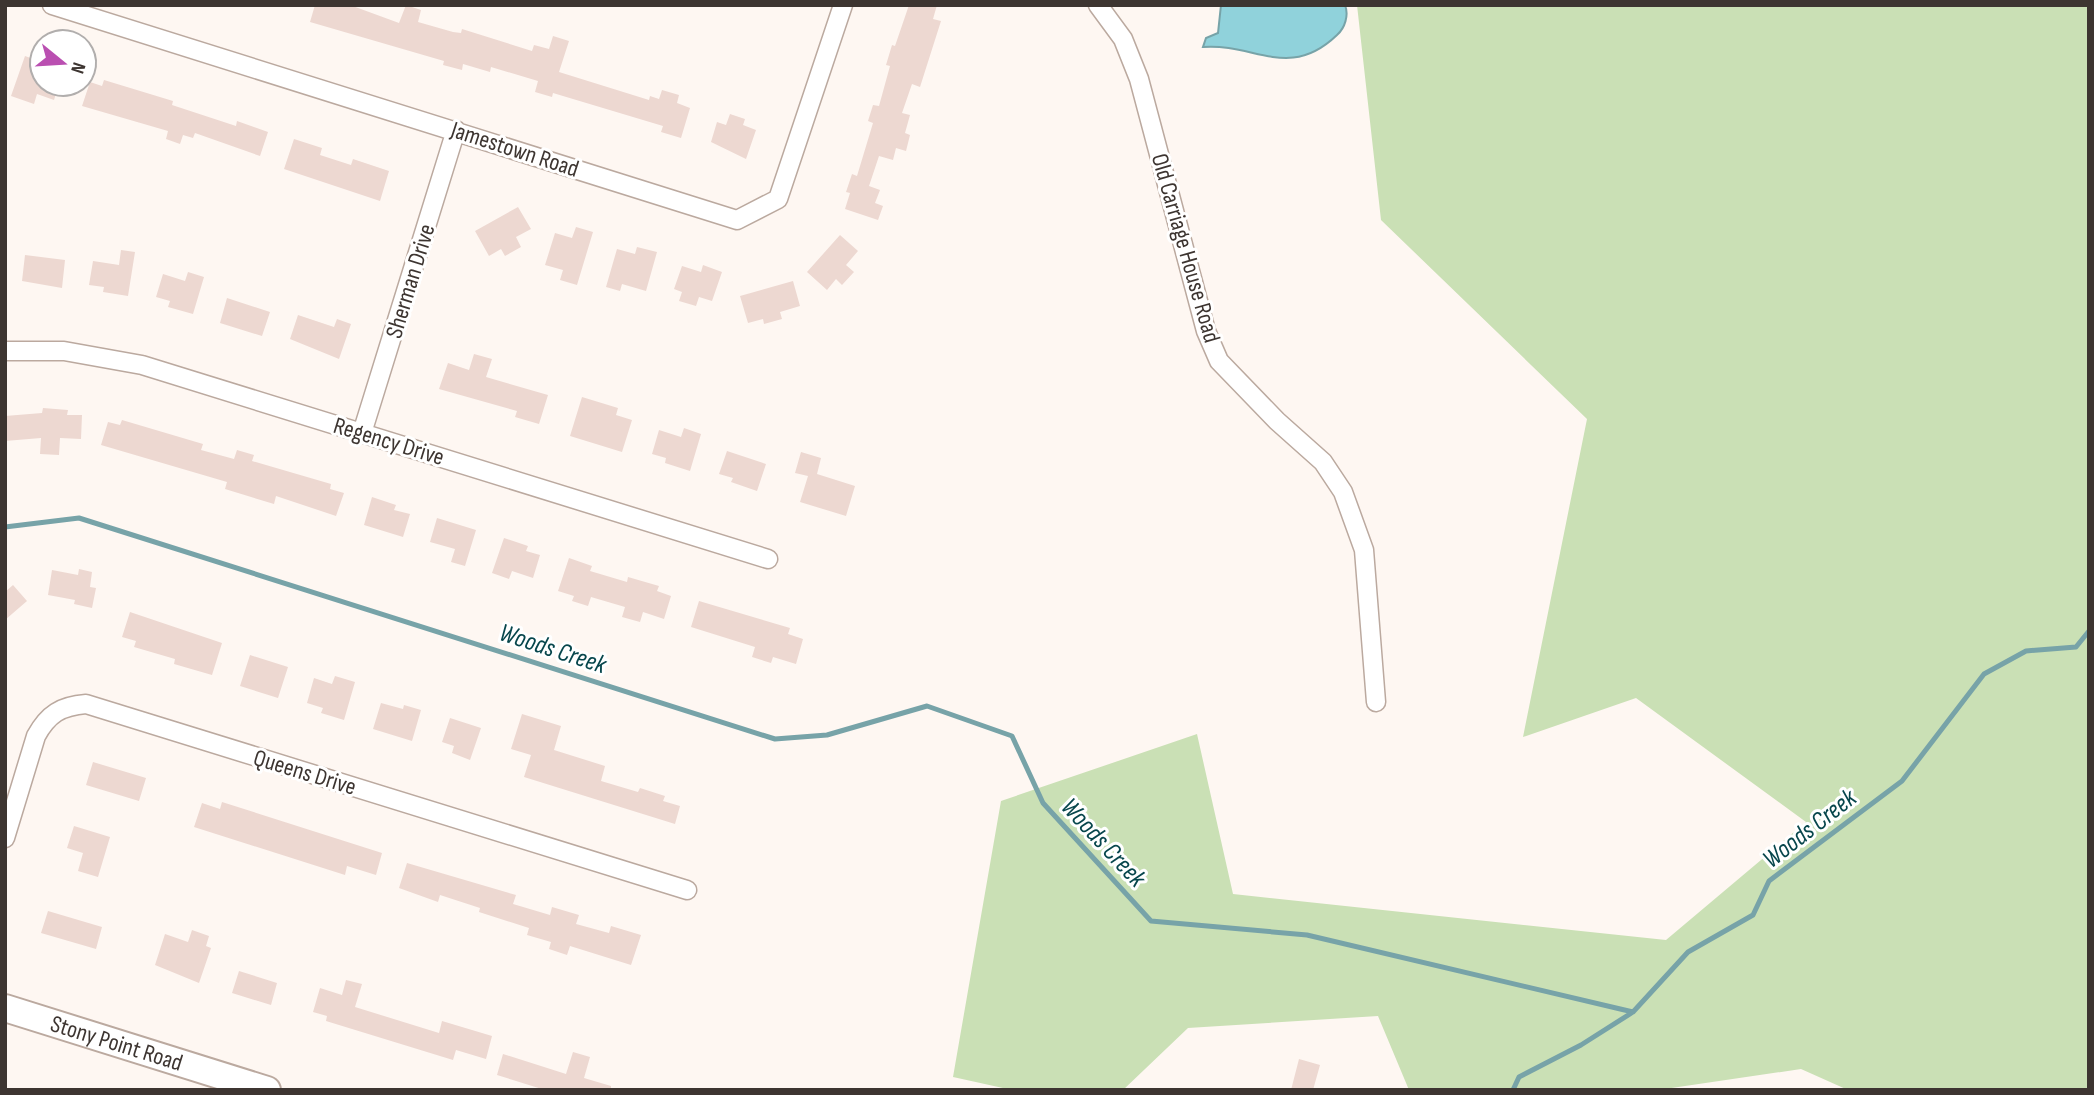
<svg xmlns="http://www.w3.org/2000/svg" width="2094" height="1095" font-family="'Sofia Sans Condensed',sans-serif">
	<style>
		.green { fill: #cae0b5 }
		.water { fill: #90d2db; stroke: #77a3a8; stroke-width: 2 }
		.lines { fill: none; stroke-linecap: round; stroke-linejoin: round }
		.stream { stroke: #77a3a8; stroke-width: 5 }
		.building { fill: #edd8d1 }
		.street-casing { stroke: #bba99f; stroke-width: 21 }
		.secondary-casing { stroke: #bba99f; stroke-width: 30 }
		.street { stroke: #fff; stroke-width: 18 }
		.secondary { stroke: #fff; stroke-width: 26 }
		.labels { text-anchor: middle; stroke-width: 6; stroke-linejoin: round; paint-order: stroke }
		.street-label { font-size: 24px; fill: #3d3531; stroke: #fff }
		.water-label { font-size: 26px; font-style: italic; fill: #07464c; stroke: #fff }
	</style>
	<rect width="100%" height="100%" fill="#fef7f2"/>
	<path class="green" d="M1357 5H2089V1090H1848L1801 1069 1658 1090H1409L1378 1016 1188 1028 1123 1090H1012L953 1077 1001 801 1197 734 1233 894 1666 940 1806 822 1636 698 1523 737 1587 419 1381 220Z"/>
	<path class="water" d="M1221 5H1345C1349 15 1345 28 1337 35 1289 81 1255 43 1203 47L1206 38 1218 33Z"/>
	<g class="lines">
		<path class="stream" d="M5 527 79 518 775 739 827 735 927 706 1012 736 1043 803 1151 921 1307 935 1633 1012
			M1513 1090 1519 1077 1581 1045 1633 1012 1688 952 1753 915 1769 881 1902 781 1984 674 2026 651 2076 647 2089 631"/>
	</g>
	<path class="building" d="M315 5H350L399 23 406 5 421 10 418 22 453 32 461 33 462 29 532 51 534 45 549 49 553 36 569 41 559 72 649 100 650 96 659 99 662 90 679 95 677 103 690 108 681 138 661 132 663 126 553 93 552 97 535 92 538 81 491 67 490 72 463 64 462 70 443 65 444 61 310 22Z
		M909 5H937L933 19 941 21 920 87 912 84 902 113 910 115 905 133 910 135 906 151 896 148 893 160 879 156 869 186 880 190 875 203 883 206 878 220 845 209 850 193 846 192 852 174 857 176 873 123 868 121 873 105 879 106 890 66 886 65 892 45 895 46Z
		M25 56 42 62V84H59L54 100 37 94 34 104 11 96Z
		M104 80 173 101 172 105 236 126 237 121 268 132 260 156 195 133 193 138 183 135 180 144 166 139 168 131 82 106 90 82 102 86Z
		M730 114 745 119 743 125 756 130 746 159 711 142 717 122 726 125Z
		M294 139 322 148 320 155 351 165 353 159 389 171 380 201 284 169Z
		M518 207 531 229 516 237 521 247 505 256 501 249 489 256 475 231Z
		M576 227 593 232 577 285 560 280 563 270 545 265 555 233 572 238Z
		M840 235 858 251 846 265 854 272 842 285 836 279 827 290 807 272Z
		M637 247 657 252 646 291 622 284 620 291 606 287 617 249 635 254Z
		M121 250 135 252 128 296 103 292 104 287 89 285 93 261 119 265Z
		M25 255 65 260 62 288 22 281Z
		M703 265 722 272 712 301 699 297 696 306 679 301 682 292 674 289 682 266 701 272Z
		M188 272 204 277 193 314 168 307 170 301 156 297 163 274 185 281Z
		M793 281 800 306 780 312 782 319 764 324 763 319 748 323 740 296Z
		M227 298 270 312 262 336 220 323Z
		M298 315 334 327 337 319 351 324 339 359 290 339Z
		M474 354 492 359 486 377 548 395 539 424 515 417 517 411 439 389 448 363 469 370Z
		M582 397 618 408 616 415 632 420 622 452 570 436Z
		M43 408 68 410 67 415H82L81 439 60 438 59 455 40 454 41 438 5 441V416L42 413Z
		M122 420 203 444 201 450 234 459 237 450 254 455 252 461 331 484 330 489 344 493 336 516 276 496 274 504 225 489 227 482 101 445 108 422 120 425Z
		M684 428 701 434 690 471 665 463 666 458 652 454 659 430 681 437Z
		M727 451 766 464 757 491 731 482 733 478 719 474Z
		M801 452 821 458 817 474 855 486 846 516 800 502 808 476 795 473Z
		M372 497 396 505 394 510 410 514 403 537 364 525Z
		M437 518 476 530 465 566 451 562 455 549 430 542Z
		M504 538 528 546 526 551 540 555 533 578 512 571 509 579 492 573Z
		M569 558 592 566 590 571 627 582 628 577 659 586 657 591 671 596 664 619 643 612 640 622 622 617 625 607 591 597 588 606 572 601 574 596 558 591Z
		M79 569 92 572 90 587 96 588 92 608 74 604 75 600 48 595 52 570 78 575Z
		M13 585 27 601 5 620V592Z
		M699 601 790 628 788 634 803 639 796 664 773 657 771 663 752 657 755 647 691 627Z
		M130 612 222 643 212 675 174 664 175 659 134 647 136 641 122 637Z
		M250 655 288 667 278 698 240 686Z
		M335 676 355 682 344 720 321 713 323 708 307 703 314 678 332 684Z
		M381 703 403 709 404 705 421 710 412 741 373 729Z
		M522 714 561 726 554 750 605 766 601 781 638 792 640 788 665 796 663 801 680 806 675 824 524 777 531 755 511 749Z
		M450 718 481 728 470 760 452 753 454 746 442 742Z
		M93 762 146 778 139 801 86 785Z
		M222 802 382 853 376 875 347 866 345 875 194 827 202 803 220 809Z
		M74 826 110 837 98 877 78 871 83 853 67 848Z
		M407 863 516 895 513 904 550 915 552 907 579 915 576 924 609 933 611 926 641 935 631 965 570 946 567 955 549 949 551 942 527 935 529 928 479 912 480 908 440 895 438 902 399 888Z
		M48 911 102 927 96 949 41 933Z
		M192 930 209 936 206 946 211 948 199 983 155 965 165 934 188 942Z
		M239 971 277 983 271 1005 232 993Z
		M346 980 362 984 355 1007 439 1033 442 1021 492 1036 486 1059 456 1050 453 1060 326 1021 327 1016 313 1012 320 988 342 995Z
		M573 1052 590 1057 584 1078 611 1086V1090H545L497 1075 503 1054 566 1074Z
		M1299 1059 1320 1065 1313 1090H1291Z"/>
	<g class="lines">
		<defs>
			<path id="street" d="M52 5 737 220 778 199 843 5
				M1098 5 1123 39 1139 79 1206 331 1219 361 1277 421 1323 462 1343 492 1364 550 1376 702
				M5 351H64L142 365 768 559
				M362 433 456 130
				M5 838 36 736C48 714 61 706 86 704L687 890"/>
			<g id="secondary">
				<path id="s1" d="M5 1008 267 1090"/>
			</g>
		</defs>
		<use href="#street" class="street-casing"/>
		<use href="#secondary" class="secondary-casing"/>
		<use href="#street" class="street"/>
		<use href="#secondary" class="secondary"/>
	</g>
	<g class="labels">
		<g class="street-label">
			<text transform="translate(515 149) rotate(18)" y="8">Jamestown Road</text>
			<text transform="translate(1186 248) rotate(74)" y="8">Old Carriage House Road</text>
			<text transform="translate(410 281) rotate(-73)" y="8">Sherman Drive</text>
			<text transform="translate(389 441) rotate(17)" y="8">Regency Drive</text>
			<text transform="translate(305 772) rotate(17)" y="8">Queens Drive</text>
			<text dy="8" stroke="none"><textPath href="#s1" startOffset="117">Stony Point Road</textPath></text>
		</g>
		<g class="water-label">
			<text transform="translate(553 648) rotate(18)" y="9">Woods Creek</text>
			<text transform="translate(1809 828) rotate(-38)" y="9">Woods Creek</text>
			<text transform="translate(1104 842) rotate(47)" y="9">Woods Creek</text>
		</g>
	</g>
	<rect width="2094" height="1095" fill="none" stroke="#3d3531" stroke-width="14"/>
	<g transform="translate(63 63) rotate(108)"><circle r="33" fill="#ffffff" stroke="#b1aead" stroke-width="2"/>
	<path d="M0-5L12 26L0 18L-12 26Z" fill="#ba4fb1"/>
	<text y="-10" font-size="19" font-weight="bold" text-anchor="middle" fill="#3d3531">N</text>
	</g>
</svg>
